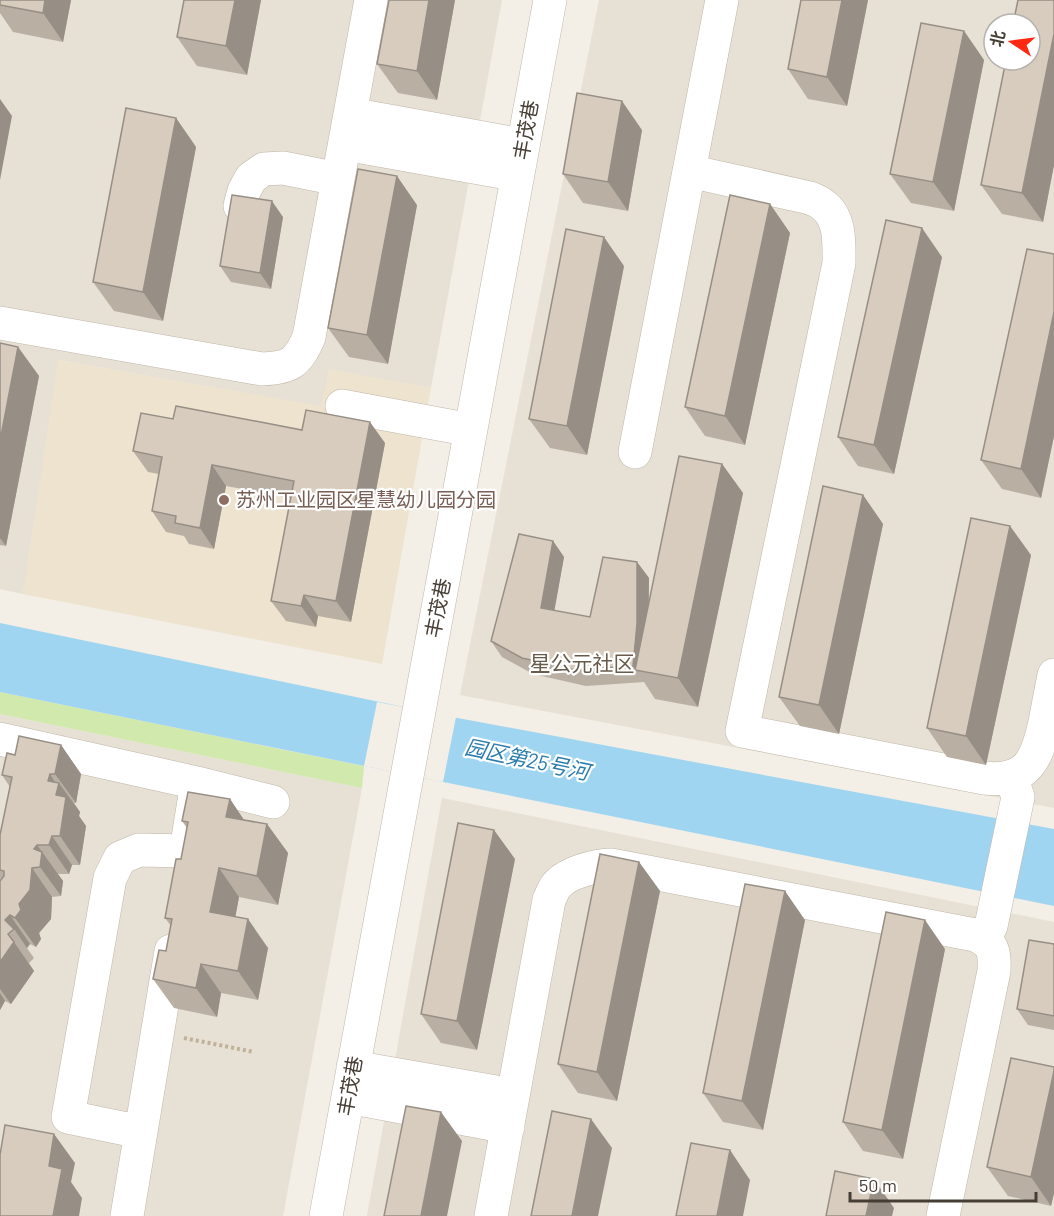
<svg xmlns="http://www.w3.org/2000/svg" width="1054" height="1216" font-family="Barlow,'Noto Sans SC',sans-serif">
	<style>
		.residential { fill: #e7e0d4; fill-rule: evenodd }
		.education { fill: #ede3cf }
		.green { fill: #d1e9ad }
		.water { fill: #a0d5f2 }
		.pier { fill: #f3eee6 }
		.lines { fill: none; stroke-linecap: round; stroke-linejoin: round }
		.minor-casing { stroke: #bfb6a8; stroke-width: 34 }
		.path { stroke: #c1b199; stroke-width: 4; stroke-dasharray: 3 3; stroke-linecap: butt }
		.minor { stroke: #fff; stroke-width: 33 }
		.wall { fill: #baafa3 }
		.shaded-wall { fill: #978f85 }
		.building { fill: #d8ccbe; stroke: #978f85; stroke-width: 1.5 }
		.education-dot { fill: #8d6e63; stroke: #fff; stroke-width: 2 }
		.labels { text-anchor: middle; stroke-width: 4.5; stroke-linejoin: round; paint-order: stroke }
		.street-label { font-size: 20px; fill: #463e35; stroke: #fff }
		.education-label { font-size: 20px; fill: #785e54; stroke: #fff; text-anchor: start }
		.neighbourhood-label { font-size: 21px; fill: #695c4c; stroke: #fff }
		.water-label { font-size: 21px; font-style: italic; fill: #2b7cac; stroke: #fff }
	</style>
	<rect width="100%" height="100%" fill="#f3eee6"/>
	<path class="residential" d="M0 0H502L431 388 329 370 322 407 59 360 23 594 0 589Z
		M599 0H1054V808L460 695ZM994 24H1030V60H994Z
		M0 714 362 788 283 1216H0Z
		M442 798 1054 922V1216H367Z"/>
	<path class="education" d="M58 360 321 406 329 369 431 388 382 664 23 594Z"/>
	<path class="green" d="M0 692 364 766 362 788 0 714Z"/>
	<path class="water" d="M0 623 447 716 1054 829V906L0 692Z"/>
	<path class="pier" d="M377 702 456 717 443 782 364 766Z"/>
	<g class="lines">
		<defs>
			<path id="minor" d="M350 114 523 145
				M345 144 518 175
				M689 171 810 198C814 200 820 202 823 205 841 218 839 244 839 263L742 731 984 778C1028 783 1037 759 1045 722 1048 706 1051 690 1054 675
				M240 206 244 191 251 178 264 169 283 168 338 179
				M0 323 262 369C290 368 298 363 309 337L371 0
				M342 406 471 430
				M635 452 722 0
				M0 739 197 783 188 838
				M197 783 273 802
				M984 939 991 926 1018 797 1011 777
				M353 1067 513 1095
				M348 1097 508 1127
				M141 1132 68 1117 110 878 120 858 139 850 186 851
				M127 1216 171 951
				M326 1216 550 0
				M491 1216 549 900C551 896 553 890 556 886 566 873 596 865 611 865L975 935C994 943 995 953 994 971L943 1216"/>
		</defs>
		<use href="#minor" class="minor-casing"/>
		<path class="path" d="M184 1038 254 1052"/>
		<use href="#minor" class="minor"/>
	</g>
	<path class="wall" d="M0 0H71L63 42 13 32 0 13Z
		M184 0H261L247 75 197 66 177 37Z
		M389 0H455L437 100 398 93 377 64Z
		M801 0H868L847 106 808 99 788 69Z
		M1054 0V165L1043 222 1002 214 981 185Z
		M964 31 984 60 954 211 911 203 890 174Z
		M176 118 196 147 163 321 114 311 93 282Z
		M642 130 628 211 583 203 563 174Z
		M770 204 790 233 745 445 705 436 685 407Z
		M417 205 388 364 349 357 328 328Z
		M283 217 271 289 231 282 220 266Z
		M1054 254V436L1041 498 1002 489 981 460Z
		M942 257 894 474 858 466 838 437Z
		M624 266 587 455 550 448 529 419Z
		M0 343 18 347 39 376 6 546 0 545Z
		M173 419 302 430 385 443 351 622 318 616 316 627 286 621 271 601 291 498 226 486 214 549 189 544 184 536 166 532 152 511 159 474 148 472 133 451Z
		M722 464 743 493 698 707 655 699 644 682 586 686 533 674 502 657 491 641 553 541 564 557 554 611 590 617 637 562 649 578V603Z
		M863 495 883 524 839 734 800 726 779 697Z
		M1031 555 986 765 947 757 927 728Z
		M61 745 81 774 76 803H74L80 812 79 816 86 826 80 865H72L69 874H58L63 881 61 896 52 897 51 919 39 933 41 939 36 947 30 944 27 948 34 958 29 963 34 971 11 1004 5 1001 0 1010V881L1 880 0 878V835L10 787 2 775Z
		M230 799 244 820 267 824 288 853 278 905 239 897 235 917 268 948 258 1000 221 993 217 1017 174 1008 153 979 166 951 171 926 165 918 181 859 187 828 182 821Z
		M515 859 477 1050 441 1043 421 1014Z
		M639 862 660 891 617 1101 578 1093 558 1064Z
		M805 920 763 1130 723 1122 703 1093Z
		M1054 944V1030L1028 1025 1017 1009Z
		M945 949 903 1159 863 1151 843 1122Z
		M1054 1067V1193L1051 1206 1008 1196 987 1167Z"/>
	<path class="shaded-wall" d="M45 0H71L63 42 43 13Z
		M235 0H261L247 75 226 46Z
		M429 0H455L437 100 417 71Z
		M842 0H868L847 106 827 77Z
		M964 31 984 60 954 211 933 182Z
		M1054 34V165L1043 222 1022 193Z
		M0 99 12 116 0 180Z
		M622 101 642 130 628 211 608 182Z
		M176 118 196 147 163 321 143 292Z
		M397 176 417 205 388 364 367 335Z
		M272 201 283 217 271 289 260 273Z
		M770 204 790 233 745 445 725 416Z
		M922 228 942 257 894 474 874 445Z
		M604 237 624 266 587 455 567 426Z
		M1054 312V436L1041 498 1021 469Z
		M18 347 39 376 6 546 0 538V441Z
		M370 422 385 443 351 622 336 601Z
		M722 464 743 493 698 707 678 678Z
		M212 465 226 486 214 549 200 528Z
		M863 495 883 524 839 734 819 705Z
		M1010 526 1031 555 986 765 966 736Z
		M553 541 564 557 552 624 541 608Z
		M637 562 649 578 648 640 636 670 633 666Z
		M304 595 318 616 316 627 301 606Z
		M61 745 81 774 76 803 55 774Z
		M50 774 58 787 59 783 80 812 79 816 86 826 80 865 60 836 56 795 48 781Z
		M230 799 250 829 226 817Z
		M267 824 288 853 278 905 257 876Z
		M494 830 515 859 477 1050 457 1021Z
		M52 836 72 865 69 874 49 845Z
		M37 845 63 881 61 896 40 867 34 849Z
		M639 862 660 891 617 1101 597 1072Z
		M32 868 52 897 51 919 39 933 41 939 36 947 15 918 19 904Z
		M219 868 239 897 231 941 210 912Z
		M785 891 805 920 763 1130 742 1101Z
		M10 915 30 944 27 948 14 929 5 920Z
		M248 919 268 948 258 1000 238 971Z
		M925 920 945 949 903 1159 882 1130Z
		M14 942 34 971 11 1004 0 989V962Z
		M201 964 221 993 217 1017 196 988Z
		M0 993 5 1001 0 1010Z
		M1054 1071V1193L1051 1206 1031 1177Z
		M441 1112 462 1141 447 1216H421Z
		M591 1119 612 1148 598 1216H572Z
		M54 1134 75 1163 71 1182 82 1198 79 1216H53L49 1166Z
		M730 1150 750 1180 743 1216H717Z
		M874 1179 894 1208 892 1216H866Z"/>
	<path class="building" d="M0 0H45L43 13 0 5Z
		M184 0H235L226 46 177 37Z
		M389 0H429L417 71 377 64Z
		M801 0H842L827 77 788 69Z
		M1018 0H1054V34L1022 193 981 185 1006 60H1030V24H1013Z
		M921 23 964 31 933 182 890 174Z
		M577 93 622 101 608 182 563 174Z
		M126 108 176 118 143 292 93 282Z
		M358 169 397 176 367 335 328 328Z
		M232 195 272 201 260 273 220 266Z
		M730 195 770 204 725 416 685 407Z
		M886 220 922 228 874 445 838 437Z
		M566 229 604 237 567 426 529 419Z
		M1027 249 1054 254V312L1021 469 981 460Z
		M0 343 18 347 0 441Z
		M176 406 302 430 306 410 370 422 336 601 304 595 301 606 271 601 294 481 212 465 200 528 175 523 176 516 152 511 162 457 133 451 141 413 173 419Z
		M679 456 722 464 678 678 635 670Z
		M823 486 863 495 819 705 779 697Z
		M971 518 1010 526 966 736 927 728Z
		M519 534 553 541 541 608 590 617 603 557 637 562V624L633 666 575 670 522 658 491 641Z
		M19 736 61 745 55 774H50L48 781 59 783 56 795 66 797 60 836H52L49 845H37L34 849 42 852 40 867 32 868 30 890 19 904 21 910 15 918 10 915 5 920 14 929 8 934 14 942 0 962V881L4 876V871L0 870V835L12 777 2 775 7 753 15 755Z
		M188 792 230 799 226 817 267 824 257 876 219 868 210 912 248 919 238 971 201 964 196 988 153 979 159 950 166 951 172 919 165 918 176 859H181L188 822 182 821Z
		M458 823 494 830 457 1021 421 1014Z
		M600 854 639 862 597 1072 558 1064Z
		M745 884 785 891 742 1101 703 1093Z
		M886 912 925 920 882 1130 843 1122Z
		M1029 940 1054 944V1016L1017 1009Z
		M1011 1058 1054 1067V1071L1031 1177 987 1167Z
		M406 1106 441 1112 421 1216H384Z
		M552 1111 591 1119 572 1216H531Z
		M5 1125 54 1134 49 1166 62 1169 53 1216H0V1155Z
		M691 1143 730 1150 717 1216H676Z
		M835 1171 874 1179 866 1216H826Z"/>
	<circle class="education-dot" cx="224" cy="500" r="6"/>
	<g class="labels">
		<g class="street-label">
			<text transform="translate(526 130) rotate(-80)" y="7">丰茂巷</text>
			<text transform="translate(438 608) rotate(-79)" y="7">丰茂巷</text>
			<text transform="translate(350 1086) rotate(-80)" y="7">丰茂巷</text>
		</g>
		<g class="education-label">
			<text x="236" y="507">苏州工业园区星慧幼儿园分园</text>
		</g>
		<g class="neighbourhood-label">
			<text x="582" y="671">星公元社区</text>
		</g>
		<g class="water-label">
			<text transform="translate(527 760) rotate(12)" y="7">园区第25号河</text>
		</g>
	</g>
	<g transform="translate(1012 42) rotate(283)"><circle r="28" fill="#ffffff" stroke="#b5b2ae" stroke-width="1.5"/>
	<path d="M0-4.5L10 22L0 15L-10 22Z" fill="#fe2912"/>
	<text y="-9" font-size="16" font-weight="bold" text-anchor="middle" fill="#463e35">北</text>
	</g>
	<path d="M850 1192v9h186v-9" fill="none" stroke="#463e35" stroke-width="3"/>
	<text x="859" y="1192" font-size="18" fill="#463e35" stroke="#ffffff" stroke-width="4.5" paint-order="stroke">50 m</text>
</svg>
